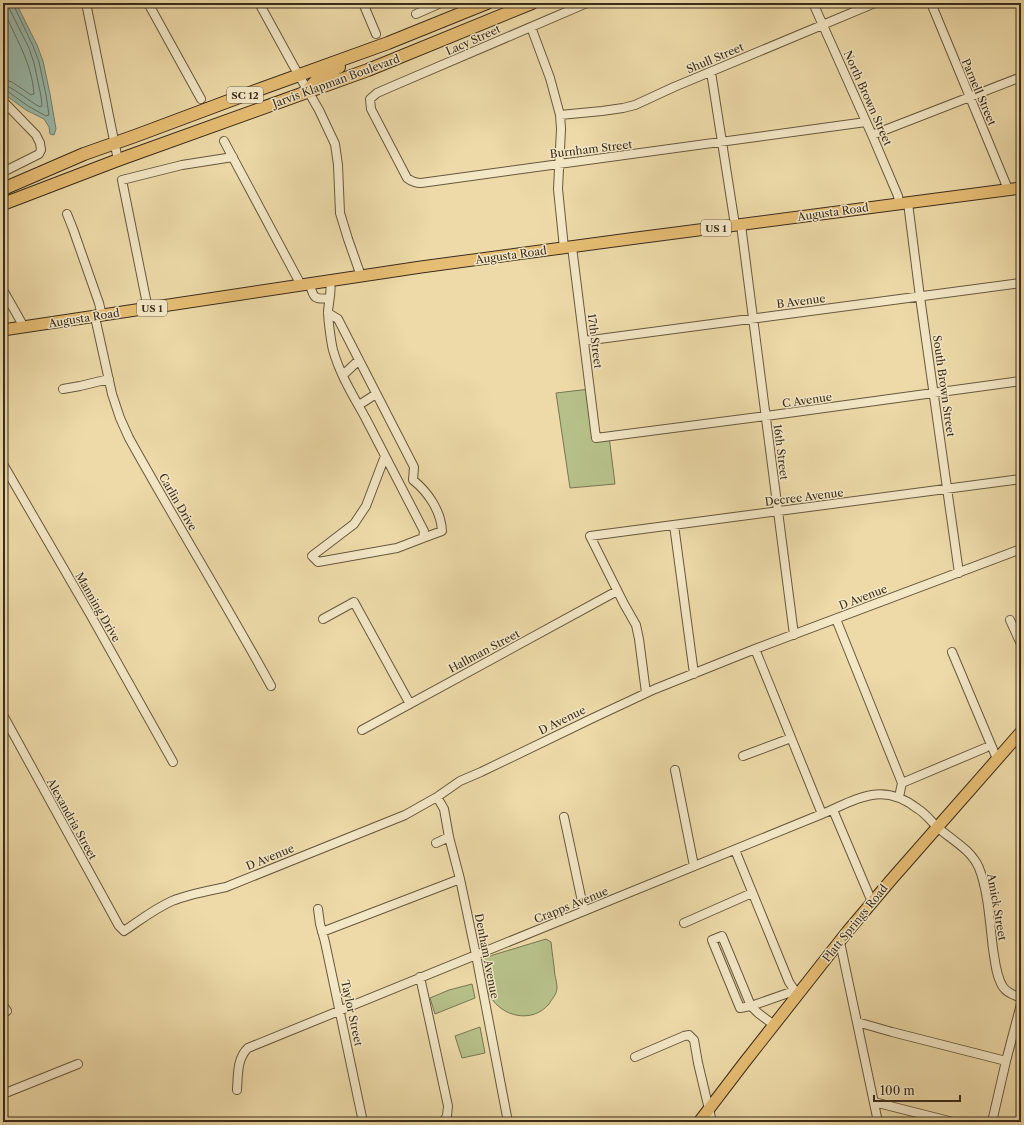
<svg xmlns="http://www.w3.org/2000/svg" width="1024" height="1125" font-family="'Libre Caslon Text',serif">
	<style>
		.green { fill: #b7c089; stroke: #787652 }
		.water { fill: #99baac; stroke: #738172 }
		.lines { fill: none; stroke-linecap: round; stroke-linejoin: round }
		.shore { stroke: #6a7363; stroke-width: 1 }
		.minor-casing { stroke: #67583e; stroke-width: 10 }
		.major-casing { stroke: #3a2c1a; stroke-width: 13 }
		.highway-casing { stroke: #3a2c1a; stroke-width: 14 }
		.minor { stroke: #f3e7c6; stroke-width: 8 }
		.major { stroke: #e6bd74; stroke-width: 11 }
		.highway { stroke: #e6bd74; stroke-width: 12 }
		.labels { text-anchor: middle; stroke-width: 3; stroke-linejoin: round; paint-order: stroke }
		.shield { fill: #f3e7c6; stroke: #72644e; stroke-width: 1 }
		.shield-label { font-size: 10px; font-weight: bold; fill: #3a2c1a }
		.street-label { font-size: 11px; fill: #3a2c1a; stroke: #f3e7c6 }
	</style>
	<rect width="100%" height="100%" fill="#eddaa8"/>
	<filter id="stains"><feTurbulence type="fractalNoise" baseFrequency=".005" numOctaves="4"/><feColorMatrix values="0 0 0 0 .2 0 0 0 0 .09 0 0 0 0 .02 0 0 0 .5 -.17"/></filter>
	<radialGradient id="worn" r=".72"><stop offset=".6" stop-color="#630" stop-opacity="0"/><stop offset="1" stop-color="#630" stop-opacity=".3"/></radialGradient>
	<path class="green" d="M590 389 596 438 609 436 615 484 570 488 556 393Z
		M546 939 551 942C552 953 554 964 555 976 556 979 557 984 557 988 557 994 552 999 549 1004 532 1024 502 1017 490 996 486 990 483 968 482 960L493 955Z
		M472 984 475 998 435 1014 430 998 449 990Z
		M480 1027 485 1053 462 1058 455 1036Z"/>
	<path class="water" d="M3 3H16L37 45 43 61 50 94 56 129 54 135 50 134 49 127 44 119 26 110 3 93Z"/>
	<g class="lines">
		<path class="shore" d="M3 9C15 37 32 63 34 94L31 95 12 82 3 79
			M3 85C12 86 30 102 40 107L42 106 41 96 34 63 29 48 9 8 8 3
			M3 90 7 91 28 106 46 116 49 115 46 95 39 62 33 46 14 6 13 3"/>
		<defs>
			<path id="minor" d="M86 3 118 160
				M148 3 201 99
				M259 3 293 65 319 110 335 144 338 165 340 213 348 239 361 276
				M363 3 376 34
				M587 3 393 86 377 93 370 99 371 109 407 178C411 181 415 183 421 183L866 122
				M813 3 872 135 898 196 899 203
				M931 3 1008 189
				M416 14 441 3
				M531 27 550 78 560 115 561 129 558 189 564 248
				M711 72 735 225
				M3 101 36 135 40 143 41 150 39 154 3 172
				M560 115 602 111 623 108 635 105 674 87 875 3
				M872 135 1021 77
				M224 141 301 285
				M908 203 920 297 959 573
				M67 214 73 229 99 303 102 316
				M741 225 794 635
				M572 247 596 438 766 416 1021 381
				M330 281C332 291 329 300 328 311 328 319 331 342 333 350 340 375 354 397 366 419 385 456 405 494 424 531L423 538 397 548 318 562 312 556 354 524 366 506 385 456
				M310 284C313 298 315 300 329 298
				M3 290 24 327
				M148 309 122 180 182 165 233 157
				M328 313 338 319 414 467 413 480C428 492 441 511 442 531L423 538
				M95 317 112 394 120 418 129 438C175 521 225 602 271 686
				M584 341 1021 283
				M343 375 359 360
				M63 389 80 386 109 379
				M359 405 376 394
				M3 464 90 614 173 762
				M674 525 694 674
				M323 619 354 602 410 704
				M836 619 902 783 899 797
				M1010 620 1021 644
				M755 649 822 814
				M952 652 997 759
				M646 693 639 639 636 625 624 604 590 536 1021 479
				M3 715 119 926 124 931C139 921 154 909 172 901 189 894 208 891 226 887L405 815 437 797 460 781 481 772 593 718 655 689 755 649 1021 549
				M362 730 617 591
				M743 756 791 738
				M675 770 694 866
				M902 783 985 748
				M437 797 444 809 449 837 460 879 476 955 508 1122
				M833 810 872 902
				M564 817 584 911
				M436 843 449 837
				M735 850 789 982 797 994
				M318 909 320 924 325 942 363 1122
				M684 923 752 893
				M322 932 460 879
				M840 942 878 1122
				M420 977 448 1106 447 1116 443 1122
				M3 1005 7 1011
				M857 1022 892 1032 1006 1061
				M774 1025 758 1013 751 1006 722 936 712 940 740 1008 751 1006 794 991
				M635 1057 684 1036 689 1035 694 1040 698 1063 712 1122
				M237 1090C238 1075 237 1058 248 1048L822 814C858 799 882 781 918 809 925 813 930 820 936 826 950 839 971 849 979 868 988 890 990 924 993 949 995 961 996 976 1003 987 1007 993 1014 995 1021 998
				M3 1094 78 1064
				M874 1102 953 1122
				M992 1122 1006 1061 1021 1004"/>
			<path id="major" d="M3 330 421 267 629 239 1021 188
				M699 1122 744 1063 847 932 891 880 1021 732"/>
			<path id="highway" d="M308 91C315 79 326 74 339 67
				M3 189 84 154 135 136 266 87 388 43 487 3
				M3 204 118 160 368 70 532 3"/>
		</defs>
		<use href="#minor" class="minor-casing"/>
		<use href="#major" class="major-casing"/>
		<use href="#highway" class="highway-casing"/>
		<use href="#minor" class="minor"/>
		<use href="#major" class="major"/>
		<use href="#highway" class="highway"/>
	</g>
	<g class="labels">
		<g class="shield">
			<rect x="227" y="87" width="36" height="16" rx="3"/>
			<rect x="701" y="220" width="30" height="16" rx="3"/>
			<rect x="137" y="300" width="30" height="16" rx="3"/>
		</g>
		<g class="shield-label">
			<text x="245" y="99">SC 12</text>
			<text x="716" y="232">US 1</text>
			<text x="152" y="312">US 1</text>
		</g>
		<g class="street-label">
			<text transform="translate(473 40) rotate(-24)" y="4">Lacy Street</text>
			<text transform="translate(715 58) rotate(-23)" y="4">Shull Street</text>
			<text transform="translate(336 81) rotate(-20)" y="4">Jarvis Klapman Boulevard</text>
			<text transform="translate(979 92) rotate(67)" y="4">Parnell Street</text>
			<text transform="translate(868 98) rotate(66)" y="4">North Brown Street</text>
			<text transform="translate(591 149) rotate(-7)" y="4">Burnham Street</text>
			<text transform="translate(833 212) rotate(-8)" y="4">Augusta Road</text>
			<text transform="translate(511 255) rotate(-8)" y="4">Augusta Road</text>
			<text transform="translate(801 301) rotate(-7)" y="4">B Avenue</text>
			<text transform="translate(84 318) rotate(-9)" y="4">Augusta Road</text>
			<text transform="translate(595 341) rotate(83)" y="4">17th Street</text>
			<text transform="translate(944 386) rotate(82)" y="4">South Brown Street</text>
			<text transform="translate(807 400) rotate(-8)" y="4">C Avenue</text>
			<text transform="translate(781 452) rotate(83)" y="4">16th Street</text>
			<text transform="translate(804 497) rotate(-7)" y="4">Decree Avenue</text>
			<text transform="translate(178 502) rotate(60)" y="4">Carlin Drive</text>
			<text transform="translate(863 597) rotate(-21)" y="4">D Avenue</text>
			<text transform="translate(98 607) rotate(60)" y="4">Manning Drive</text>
			<text transform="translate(484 651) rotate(-28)" y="4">Hallman Street</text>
			<text transform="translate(562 720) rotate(-26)" y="4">D Avenue</text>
			<text transform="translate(72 819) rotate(61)" y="4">Alexandria Street</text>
			<text transform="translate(270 857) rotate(-22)" y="4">D Avenue</text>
			<text transform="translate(571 905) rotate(-22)" y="4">Crapps Avenue</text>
			<text transform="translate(997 907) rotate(80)" y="4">Amick Street</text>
			<text transform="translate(855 923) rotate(-51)" y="4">Platt Springs Road</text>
			<text transform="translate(487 956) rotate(79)" y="4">Denham Avenue</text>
			<text transform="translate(352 1013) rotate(78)" y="4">Taylor Street</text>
		</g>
	</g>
	<rect width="1024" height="1125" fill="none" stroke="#eddaa8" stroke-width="16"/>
	<rect x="4" y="4" width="1016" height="1117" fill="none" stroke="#3a2c1a" stroke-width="2"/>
	<rect x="8" y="8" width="1008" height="1109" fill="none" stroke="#3a2c1a"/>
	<path d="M874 1095v6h86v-6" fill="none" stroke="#3a2c1a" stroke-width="2"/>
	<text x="880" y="1095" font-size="12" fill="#3a2c1a" stroke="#f3e7c6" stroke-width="3" paint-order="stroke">100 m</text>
	<rect width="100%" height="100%" filter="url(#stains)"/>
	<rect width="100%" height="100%" fill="url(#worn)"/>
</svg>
